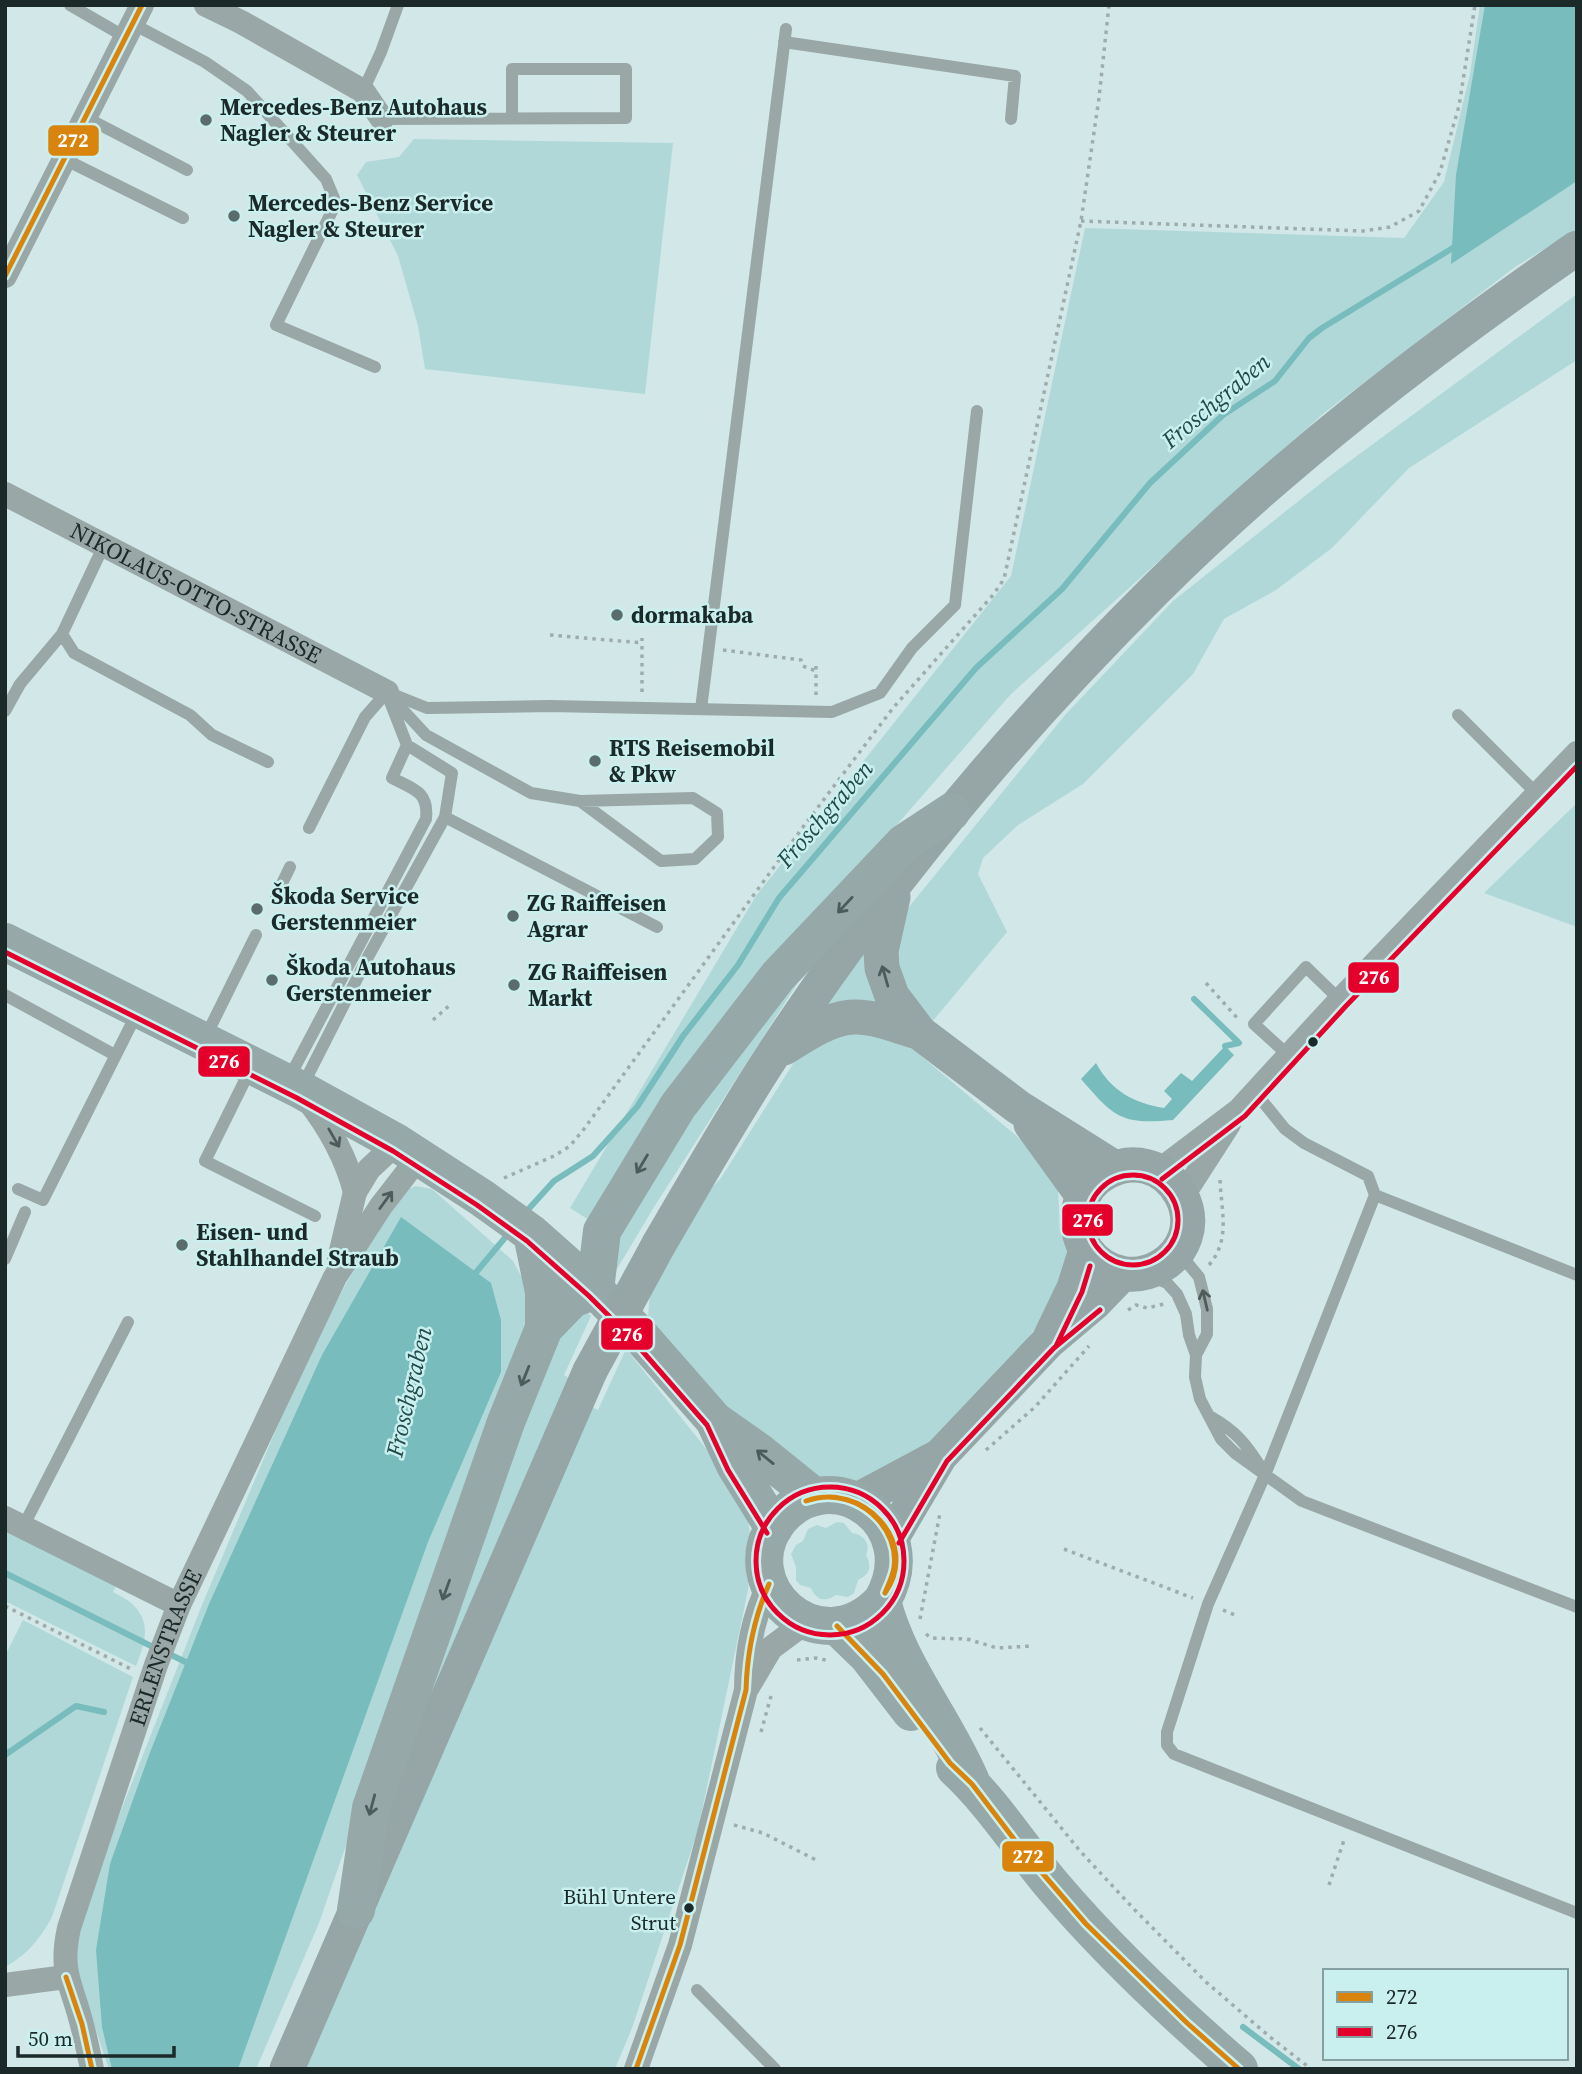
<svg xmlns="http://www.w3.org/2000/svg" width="1582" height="2074" font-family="'Source Serif 4',serif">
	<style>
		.green { fill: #b0d8d8 }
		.water { fill: #78bcbd }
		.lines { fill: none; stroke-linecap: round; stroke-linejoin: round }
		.stream { stroke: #78bcbd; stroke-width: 6 }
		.path { stroke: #9eacac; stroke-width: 3.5; stroke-dasharray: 3.5 5; stroke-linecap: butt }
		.service { stroke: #99a7a7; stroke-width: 12 }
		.minor { stroke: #99a7a7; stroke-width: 24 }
		.secondary { stroke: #96a6a6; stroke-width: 35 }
		.primary { stroke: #96a8a8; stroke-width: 38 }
		.secondary-bridge { stroke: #96a6a6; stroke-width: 35 }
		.bus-1-casing { stroke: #caefef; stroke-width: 10 }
		.bus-2-casing { stroke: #caefef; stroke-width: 10 }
		.bus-1 { stroke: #d9850d; stroke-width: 5 }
		.bus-2 { stroke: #e4002b; stroke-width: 5 }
		.oneway { stroke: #4c5c5c }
		.oneway2 { stroke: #4c5b5b }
		.oneway3 { stroke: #4d5b5b }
		.poi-dot { fill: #5b6c6c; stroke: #caefef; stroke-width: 2.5 }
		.bus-dot { fill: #1b2929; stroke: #caefef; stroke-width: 2.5 }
		.labels { text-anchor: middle; stroke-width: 5; stroke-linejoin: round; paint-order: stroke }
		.bus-label { font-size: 21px; fill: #1b2929; stroke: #caefef; text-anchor: end }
		.poi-label { font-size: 23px; font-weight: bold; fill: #1b2929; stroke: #caefef; text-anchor: start }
		.street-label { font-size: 23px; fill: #1b2929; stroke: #caefef }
		.water-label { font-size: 24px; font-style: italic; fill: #214a4a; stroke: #caefef }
		.line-badge { stroke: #caefef; stroke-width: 2.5 }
		.badge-label { font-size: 19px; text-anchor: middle; font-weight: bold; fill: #fff }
	</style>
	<rect width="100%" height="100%" fill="#d2e7e7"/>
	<path class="green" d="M1480 5H1577V229L1515 267 1324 413 1011 694 737 1008 589 1220 570 1208 756 896 1011 576 1085 228 1404 238 1444 182 1470 74Z
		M414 139 673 143 645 394 425 369 418 326 398 256 357 175 366 162 399 157Z
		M1577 294V360L1409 468 1332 548 1276 590 1224 619 1193 674 1083 784 1018 825 983 858 978 874 1007 932 932 1022 910 1001 893 944 904 913 1066 714 1173 601 1335 472Z
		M1577 803V927L1484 893Z
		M840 917 654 1207 611 1279 616 1214Z
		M872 930 879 1001 815 1017Z
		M858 1028 914 1050 1045 1160 1058 1190 1060 1230 1068 1252 1053 1305 999 1376 942 1434 870 1482H820L744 1428 648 1318 650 1289 686 1214 721 1178 798 1056Z
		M415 1186 432 1189 513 1261 526 1285 531 1313 319 1923 256 2069H109L76 1972 74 1947 98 1869 202 1605 307 1356 386 1210 400 1194Z
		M585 1309 591 1316 564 1375 569 1378 379 1817 547 1334Z
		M626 1349 716 1461 748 1519 751 1541 748 1590 698 1830 632 2028 615 2069H302L590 1406 598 1410Z
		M837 1522 844 1523 852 1533C864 1535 871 1543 866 1555 872 1567 870 1574 858 1580L854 1593 848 1597 836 1595C826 1602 816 1601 811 1588L800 1585 796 1580V1567L791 1554 796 1545 803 1541 808 1529 817 1525 826 1528Z
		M5 1528 116 1586 113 1592C120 1596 131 1601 136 1608 152 1626 143 1647 136 1666L5 1601Z
		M23 1620 133 1677 52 1917C40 1939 27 1955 5 1967V1656Z"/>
	<path class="water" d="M1485 5H1577V181L1451 264 1456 175Z
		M1225 1046 1234 1055 1173 1120C1121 1125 1114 1117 1081 1079L1096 1063C1111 1091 1134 1103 1164 1108L1172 1099 1164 1091 1181 1073 1192 1081Z
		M401 1217 491 1283 501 1320V1372L428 1542 238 2069H112L102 2027 96 1950 110 1864 149 1755 209 1604 322 1355Z"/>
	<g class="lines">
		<path class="stream" d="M1194 999 1239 1043 1225 1046
			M524 1214 554 1181 593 1156 637 1107 683 1036 738 965 779 898 976 668 1062 589 1150 483 1223 415 1275 381 1309 338 1322 328 1456 246
			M473 1276 509 1233
			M5 1573 157 1649
			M167 1653 192 1665
			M5 1755 76 1706 104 1712
			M1243 2027 1299 2069"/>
		<path class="path" d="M1081 221 1363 231 1390 227 1419 211 1440 172 1459 106 1475 5
			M550 635 643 643
			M723 650 801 660 803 666 816 671
			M816 666V695
			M642 692V638
			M1206 983 1239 1020
			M433 1020 450 1005
			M504 1178 554 1156 570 1146 584 1129 803 827 893 708 993 595 1004 579 1081 221 1099 98 1109 5
			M1209 1265C1231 1240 1221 1210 1220 1179
			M1128 1310 1136 1305 1147 1308 1164 1304
			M986 1450 1035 1407 1089 1346
			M1064 1549 1193 1598
			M5 1606 131 1669
			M1223 1610 1235 1615
			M920 1619 940 1513
			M926 1634 931 1638 967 1639 997 1648 1031 1646
			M797 1660 816 1658 830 1661
			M980 1728 1080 1851 1133 1908 1206 1982 1270 2037 1311 2069
			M761 1732 771 1696
			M734 1825 763 1833 818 1861
			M1329 1885 1345 1837"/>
		<path class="service" d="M70 5 127 38
			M133 24 205 62 247 91 326 179 336 203 276 325 375 367
			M784 42 1015 76 1011 119
			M363 91 381 52 398 5
			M85 117 187 170
			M382 119 626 118V69H512V118
			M64 159 183 218
			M104 545 62 634 74 653 190 715 212 735 268 762
			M387 692 427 708 550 706 832 712 880 693 912 648 955 605 977 411
			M389 695 426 735 531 793 580 801 661 861 695 859 718 837 717 813 693 798 580 801
			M701 709 786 29
			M5 711 20 684 62 634
			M1458 715 1537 794
			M445 817 657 927
			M309 828 365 717 387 692
			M276 896 290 867
			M5 995 115 1055
			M205 1038 256 935
			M1288 1055 1254 1024 1306 967 1340 1000
			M250 1070 205 1161 315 1216
			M288 1080 426 819C429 791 413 789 392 778L407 745
			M303 1085 369 955 445 817 452 773 407 745 389 699
			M1255 1092 1285 1129 1304 1143 1368 1176 1375 1195
			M18 1189 43 1200 138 1011
			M1180 1254 1199 1277 1207 1309V1334L1196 1355
			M5 1259 25 1212
			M1577 1275 1375 1195 1265 1475 1208 1604 1167 1732V1745L1174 1754 1577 1913
			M1153 1277 1167 1283 1177 1294 1186 1314 1189 1335 1196 1355 1195 1377 1200 1399 1221 1439 1235 1453 1302 1501 1577 1607
			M1211 1417C1237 1432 1246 1444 1262 1469
			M23 1527 128 1322
			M697 1990 775 2069"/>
		<g class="minor">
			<path d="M206 5 241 22 363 91 382 119"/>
			<path d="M5 276 142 5"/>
			<path id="s1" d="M5 494 387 692"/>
			<path d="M307 1099C330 1128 346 1157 355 1192"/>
			<path d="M1157 1172 1239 1110 1340 1000 1577 753"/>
			<path d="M1182 1197 1229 1124"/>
			<path d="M339 1259 355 1192 369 1169 397 1143"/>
			<path d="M5 1518 179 1605"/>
			<path d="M748 1687 771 1648 806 1622"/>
			<path d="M5 1985 66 1977"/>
			<path id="s2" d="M92 2069C89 2054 86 2040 82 2025 72 1984 59 1973 69 1928L156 1665 179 1605 335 1277 381 1206 419 1157"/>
			<path d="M636 2069 680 1945 746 1690C746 1654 753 1617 769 1584"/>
		</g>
		<path class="secondary" d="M893 897 881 951 882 968 892 996 920 1033 1018 1107 1115 1168
			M784 1048C845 1009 853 1010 920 1033
			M1031 1124 1083 1196
			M659 1244C696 1181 732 1117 772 1056 883 887 1013 731 1156 589 1284 462 1428 351 1577 248
			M1048 1342 1074 1288 1086 1250C1049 1181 1146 1130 1181 1195 1212 1255 1128 1306 1086 1250
			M856 1501 940 1456
			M891 1539 940 1456 1048 1342 1093 1304 1122 1274
			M287 2069 590 1371"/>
		<path class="primary" d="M5 942 301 1090 397 1143 482 1198 532 1234 595 1290 636 1331 714 1420 735 1465 774 1528
			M532 1234 544 1292V1328
			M595 1290 602 1231 678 1106 778 976 904 843 951 812
			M715 1421 759 1452 815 1497
			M882 1601C819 1669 727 1583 780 1519 832 1458 927 1524 882 1601 899 1668 946 1721 972 1784
			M837 1626 867 1655 911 1712
			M955 1768C992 1802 1020 1847 1053 1886 1109 1952 1173 2012 1239 2069
			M356 1910 371 1808 506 1422 544 1328 572 1299 595 1290"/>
		<path class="secondary-bridge" d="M590 1371 659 1244"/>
		<defs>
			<path id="bus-1" d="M5 276 142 5
				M806 1501C862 1481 921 1542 885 1593
				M806 1501C812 1499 820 1497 827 1497 864 1496 899 1530 894 1567 893 1576 888 1585 885 1593
				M837 1626 883 1674 950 1763 972 1784 1020 1847 1086 1924 1187 2023 1239 2069
				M66 1977 82 2024 92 2069
				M636 2069 680 1945 746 1690C747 1653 754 1618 769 1584"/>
			<path id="bus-2" d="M5 952 297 1098 393 1151 477 1205 527 1241 589 1296 630 1337 707 1425 728 1470 767 1533
				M1088 1220a45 45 0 1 1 90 0a45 45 0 1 1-90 0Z
				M1162 1179 1245 1116 1346 1006 1577 766
				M1056 1346 1082 1292 1090 1266
				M756 1561a74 74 0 1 1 148 0a74 74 0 1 1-148 0Z
				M899 1543 947 1461 1054 1348 1100 1310"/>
		</defs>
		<use href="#bus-1" class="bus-1-casing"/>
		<use href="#bus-2" class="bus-2-casing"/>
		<use href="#bus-1" class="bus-1"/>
		<use href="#bus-2" class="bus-2"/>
	</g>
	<defs><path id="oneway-shaft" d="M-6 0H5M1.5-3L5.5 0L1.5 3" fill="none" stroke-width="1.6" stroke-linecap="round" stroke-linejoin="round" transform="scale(1.75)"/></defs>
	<g class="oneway">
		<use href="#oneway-shaft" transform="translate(845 905) rotate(133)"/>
		<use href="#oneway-shaft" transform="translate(642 1164) rotate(121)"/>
		<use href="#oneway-shaft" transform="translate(525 1376) rotate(112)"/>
		<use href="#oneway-shaft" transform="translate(765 1457) rotate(-141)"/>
		<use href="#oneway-shaft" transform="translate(446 1590) rotate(110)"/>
		<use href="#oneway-shaft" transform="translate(372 1805) rotate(105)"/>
	</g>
	<use class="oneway2" href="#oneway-shaft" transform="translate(885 976) rotate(-106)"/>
	<g class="oneway3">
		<use href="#oneway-shaft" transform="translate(334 1138) rotate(60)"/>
		<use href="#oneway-shaft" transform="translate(386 1200) rotate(-54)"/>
		<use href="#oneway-shaft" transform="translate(1205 1300) rotate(-103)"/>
	</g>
	<g class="poi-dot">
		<circle cx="206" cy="120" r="7"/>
		<circle cx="234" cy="216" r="7"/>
		<circle cx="617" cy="615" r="7"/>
		<circle cx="595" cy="761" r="7"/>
		<circle cx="257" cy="909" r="7"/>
		<circle cx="513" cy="916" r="7"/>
		<circle cx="272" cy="980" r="7"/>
		<circle cx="514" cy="985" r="7"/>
		<circle cx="182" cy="1245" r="7"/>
	</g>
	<g class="bus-dot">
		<circle cx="1313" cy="1042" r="6"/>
		<circle cx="689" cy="1908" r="6"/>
	</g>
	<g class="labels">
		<g class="bus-label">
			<text x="676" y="1904">Bühl Untere<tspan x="676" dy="26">Strut</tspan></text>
		</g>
		<g class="poi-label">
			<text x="220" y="115">Mercedes-Benz Autohaus<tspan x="220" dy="26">Nagler &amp; Steurer</tspan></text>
			<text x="248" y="211">Mercedes-Benz Service<tspan x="248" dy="26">Nagler &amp; Steurer</tspan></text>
			<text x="631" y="623">dormakaba</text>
			<text x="609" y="756">RTS Reisemobil<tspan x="609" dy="26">&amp; Pkw</tspan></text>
			<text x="271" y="904">Škoda Service<tspan x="271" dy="26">Gerstenmeier</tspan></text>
			<text x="527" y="911">ZG Raiffeisen<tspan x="527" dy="26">Agrar</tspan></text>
			<text x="286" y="975">Škoda Autohaus<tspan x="286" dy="26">Gerstenmeier</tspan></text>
			<text x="528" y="980">ZG Raiffeisen<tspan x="528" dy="26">Markt</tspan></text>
			<text x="196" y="1240">Eisen- und<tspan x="196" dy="26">Stahlhandel Straub</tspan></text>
		</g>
		<g class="street-label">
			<text dy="8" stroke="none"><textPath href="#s1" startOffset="215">NIKOLAUS-OTTO-STRASSE</textPath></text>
			<text dy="8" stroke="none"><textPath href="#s2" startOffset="441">ERLENSTRASSE</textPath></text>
		</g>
		<g class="water-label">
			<text transform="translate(1216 401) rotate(-40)" y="8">Froschgraben</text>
			<text transform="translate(825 814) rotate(-49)" y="8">Froschgraben</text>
			<text transform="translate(409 1392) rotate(-77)" y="8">Froschgraben</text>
		</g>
	</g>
	<g class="line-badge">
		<rect x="47" y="124" width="53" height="33" rx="7" fill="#d9850d"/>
		<rect x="1347" y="961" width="53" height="33" rx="7" fill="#e4002b"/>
		<rect x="197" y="1045" width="54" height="33" rx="7" fill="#e4002b"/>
		<rect x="1061" y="1203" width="53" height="34" rx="7" fill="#e4002b"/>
		<rect x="600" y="1317" width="54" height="34" rx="7" fill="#e4002b"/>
		<rect x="1001" y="1840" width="54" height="33" rx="7" fill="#d9850d"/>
	</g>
	<g class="badge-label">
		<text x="73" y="147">272</text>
		<text x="1374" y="984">276</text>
		<text x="224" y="1068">276</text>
		<text x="1088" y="1227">276</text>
		<text x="627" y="1341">276</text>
		<text x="1028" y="1863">272</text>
	</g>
	<rect width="1582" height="2074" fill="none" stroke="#1b2929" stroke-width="14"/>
	<rect x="1323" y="1969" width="245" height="91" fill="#caefef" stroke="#84a0a0" stroke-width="2"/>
	<rect x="1337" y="1992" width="35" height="10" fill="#d9850d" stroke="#84a0a0" stroke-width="2"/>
	<text x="1386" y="2004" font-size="21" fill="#1b2929">272</text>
	<rect x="1337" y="2027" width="35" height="10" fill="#e4002b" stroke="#84a0a0" stroke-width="2"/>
	<text x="1386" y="2039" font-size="21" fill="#1b2929">276</text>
	<path d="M18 2046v10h156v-10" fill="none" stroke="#1b2929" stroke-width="3.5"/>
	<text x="28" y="2046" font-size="21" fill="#1b2929" stroke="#caefef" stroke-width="5" paint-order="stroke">50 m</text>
</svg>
